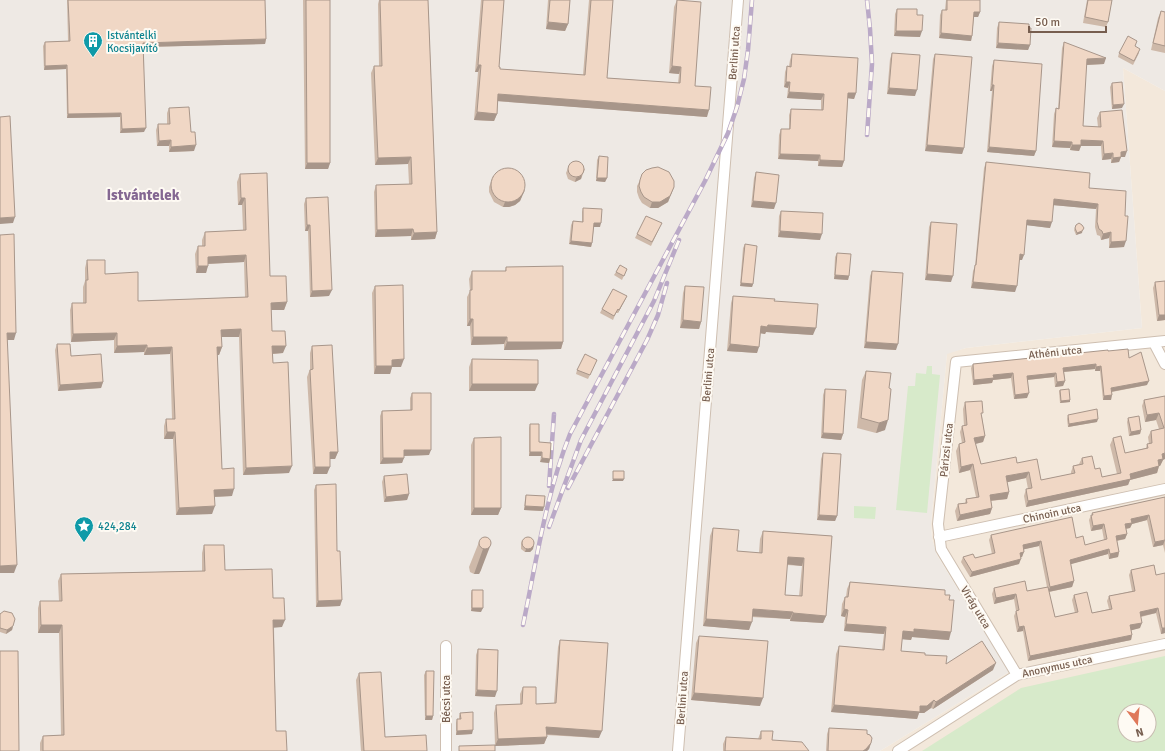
<svg xmlns="http://www.w3.org/2000/svg" width="1165" height="751" font-family="Signika,sans-serif">
	<style>
		.residential { fill: #f3e8db; fill-rule: evenodd }
		.industrial { fill: #eee9e4 }
		.green { fill: #d7eaca; fill-rule: evenodd }
		.lines { fill: none; stroke-linecap: round; stroke-linejoin: round }
		.minor-casing { stroke: #cebfb1; stroke-width: 12 }
		.minor { stroke: #fff; stroke-width: 10 }
		.rail-casing { stroke: #baa9c7; stroke-width: 4.5 }
		.rail { stroke: #fefaf3; stroke-width: 3; stroke-dasharray: 9; stroke-linecap: butt }
		.wall { fill: #ceb9a9; fill-rule: evenodd }
		.shaded-wall { fill: #a8968a }
		.building { fill: #f0d7c5; stroke: #a8968a; fill-rule: evenodd }
		.labels { text-anchor: middle; stroke-width: 4; stroke-linejoin: round; paint-order: stroke }
		.culture-label { font-size: 11px; fill: #0d838f; stroke: #fefaf3; text-anchor: start }
		.street-label { font-size: 11px; fill: #775e4f; stroke: #fefaf3 }
		.district-label { font-size: 15px; font-weight: bold; fill: #846792; stroke: #fefaf3 }
	</style>
	<rect width="100%" height="100%" fill="#fcf6ec"/>
	<path class="residential" d="M1123 68 1165 91V751H880L1009 672 937 555 932 539 931 524 947 353 966 348 1142 328ZM1125 711H1149V735H1125Z"/>
	<path class="industrial" d="M0 0H1165V91L1123 68 1142 328 966 348 947 354 931 524 932 539 937 555 1009 672 880 751H0Z"/>
	<path class="green" d="M927 366H932V374L940 375 927 513 896 510 908 386H915L916 373 926 374Z
		M854 506 876 507 875 519 854 518Z
		M1165 656V751H922L1021 688ZM1125 711H1149V735H1125Z"/>
	<g class="lines">
		<defs>
			<path id="minor" d="M1154 343 1165 364
				M939 537 1165 489
				M1017 675 941 549 938 524 956 362 1165 341
				M446 751V646
				M678 751 738 0
				M898 751 1017 675 1165 644"/>
		</defs>
		<use href="#minor" class="minor-casing"/>
		<use href="#minor" class="minor"/>
		<defs>
			<path id="rail" d="M867 135 872 64 870 29 867 0
				M549 486 554 414
				M568 488 647 340 658 315 667 283
				M549 527 581 440 654 301 679 240
				M523 625C536 563 546 494 570 434L705 181 728 133 737 107 744 79 748 50 752 0"/>
		</defs>
		<use href="#rail" class="rail-casing"/>
		<use href="#rail" class="rail"/>
	</g>
	<path class="wall" d="M67 0H265L266 39 265 44 144 47V132L120 133V117L67 118 66 69 44 70 43 46 45 42 68 41Z
		M303 0H330V163L328 169H305Z
		M379 0H428L437 232 435 239 411 240V236L375 237 374 192 376 185 409 184 408 164 375 165 371 73 374 66H379L378 4Z
		M481 0H504L499 67 500 69 583 75 589 0H613L607 78 678 83 679 74 669 73 674 7 677 0 695 86 707 117 498 101 497 114 494 121 474 120 478 72H475Z
		M548 0H570L568 24 565 31 546 29Z
		M946 0H980V12L978 17H974L972 36 971 41 939 38 940 15 942 10H945Z
		M1087 0H1112L1108 22 1106 27 1083 23Z
		M897 9 917 15 920 37 894 36 895 14Z
		M1161 11 1165 12V53L1151 50 1158 18Z
		M999 22 1029 28 1030 45 1028 50 996 48 997 28Z
		M1064 42 1104 64 1086 65 1083 126 1098 127 1097 118 1100 112 1125 157H1121L1119 162 1111 163V159L1102 160 1101 146H1081L1079 151 1070 150V148L1052 147 1054 114 1056 108 1058 109 1062 48Z
		M1135 46 1139 53 1133 65 1118 57 1119 53Z
		M892 53 915 96 887 94 890 59Z
		M792 54 856 93 854 99 848 98 844 161 842 167 818 166V161L778 159 779 135 781 129H789V115L791 109 821 110V100L787 98 788 88 784 87 785 72 787 66H789L790 60Z
		M935 54 964 148 962 154 925 151 933 59Z
		M994 60 1036 151 1034 156 987 152 992 91H990L992 66Z
		M1112 83 1122 108 1112 109 1110 87Z
		M169 108 191 132 194 151 169 152V146H157L156 130 158 124H167V113Z
		M599 156 607 178 605 182 596 181 597 160Z
		M986 162 1089 188 1125 216 1124 247 1109 248V238L1101 240 1100 236 1097 235 1095 227 1096 209 1053 205 1050 228 1027 225 1022 260H1019L1015 292 971 288 973 271 975 266 984 168Z
		M570 163 585 169 581 179 575 182 568 179 566 173Z
		M756 172 774 209 751 207 754 178Z
		M240 174 270 276 287 302 284 310H271L272 331 283 353 273 354V363L289 473 243 475 239 337H221L222 347 219 355H217L222 469 232 496 214 497 212 514 176 515 173 439H164V426L166 419H172L170 354 144 355V352L114 353V340L71 342 70 310 72 303H83V287L85 281V268L87 260 105 274 138 301 245 297 244 262 208 264 206 273H196L195 254 198 246H202V240L205 232 243 230 242 205H238L237 182Z
		M493 176 522 196 520 201 515 205 509 207H503L494 202 489 192V187Z
		M640 180 672 192 668 202 658 208H650L642 203 639 198 637 192V186Z
		M306 198 329 296 310 297 308 231H305L304 204Z
		M583 208 600 227H594L592 243 591 247 569 244 571 225 573 221 582 222V212Z
		M781 211 820 240 778 237 779 216Z
		M931 222 951 282 925 280 929 227Z
		M1076 225 1084 228 1082 233 1076 235 1074 230Z
		M660 227 651 246 635 238 637 234Z
		M745 244 753 284 752 287 740 286 743 248Z
		M837 253 849 276 848 280 834 279 835 257Z
		M506 267 563 342 561 349 504 350V344L471 345 470 326H467V297L470 291 469 279 472 271H505Z
		M627 269 622 280 614 275 616 272Z
		M872 271 896 350 864 348 870 276Z
		M1155 282 1165 320 1157 321 1153 288Z
		M375 286 401 367H392L390 374H374L372 293Z
		M685 286 701 322 699 329 680 328 683 293Z
		M627 296 625 300 618 313H616L613 320 600 313 602 309Z
		M733 296 774 301 813 335 766 332 765 334 760 333 757 353 727 351 731 303Z
		M57 344 103 382 101 388 58 391 55 350Z
		M312 346 338 452 335 459H330L327 474H313L307 377 310 369V353Z
		M1108 351 1147 385 1112 392 1111 400H1103L1100 371H1095V369L1064 372 1065 381 1063 386 1055 387 1054 377 1028 380 1027 398 1014 399 1011 378 993 380 992 383 973 385 971 368 973 364Z
		M472 359 535 391H469V367Z
		M597 360 588 379 576 374 577 370Z
		M866 371 885 430 876 433 857 428 862 380Z
		M825 389 843 434 841 440 821 438 823 395Z
		M1060 390 1070 400V402L1060 403 1059 391Z
		M412 393 429 455 404 456 402 463 380 464V416L382 411 410 410V398Z
		M1165 396 1163 460 1160 466H1159L1157 473 1130 480 1128 485 1026 507 1024 496 1026 489H1028L1026 478 1007 482 1009 492 1007 499 991 501 992 508 990 514 957 521 955 511 958 504 965 503 966 499 976 497 970 470 959 473 956 451 959 444 962 443 960 432 962 426H964L963 409 965 402 982 417 985 436 983 442 975 444 981 464 1017 463 1041 480 1071 474V472L1073 466 1079 464 1082 458 1095 469 1102 477 1117 474 1110 445 1113 438 1125 453 1146 448 1147 444H1149L1148 437 1151 431 1159 429 1156 420 1145 422 1142 406 1144 400Z
		M1068 415 1097 422 1068 427 1067 419Z
		M1128 418 1141 430 1140 434 1129 436 1127 422Z
		M530 424 539 442 550 459 549 463 540 462 541 456H529V428Z
		M474 438 501 508 498 515H471V445Z
		M823 453 837 516 835 521 817 520 821 459Z
		M384 476 409 494 407 500 384 502 382 482Z
		M316 485 337 551 342 600 340 606 316 607 314 490Z
		M526 495 543 511 524 510 525 499Z
		M1165 497V553L1163 545 1153 547 1147 520 1132 524 1130 528 1126 529 1127 534 1125 539 1117 541 1119 552 1118 557 1109 559 1108 554 1070 564 1074 581 1072 587 1049 592 1055 617 1075 613 1072 600 1074 595 1092 613 1109 609 1107 601 1109 596 1132 591 1129 575 1131 570 1154 565 1165 633 1161 634 1156 613 1141 617 1140 628 1131 630 1132 635 1131 640 1028 661 1023 631 1017 632 1014 616 1016 611 1014 599 994 604 992 594 994 588 1027 591 1047 587 1039 546 1024 549 1022 557H1020L1019 564 970 577 961 562 963 557 975 558 992 554 989 540 991 535 1076 538 1085 545 1104 540 1102 529 1091 531 1089 520 1091 515H1092V513Z
		M713 528 737 551 759 553 760 539 763 531 832 536 826 616 823 623 790 621V619L752 617 749 630 703 626 710 536ZM787 565 802 566 799 596 785 595Z
		M486 537 481 570 479 574H474L470 572 469 567 479 542Z
		M522 540 533 549 530 552H525L521 549V544Z
		M204 545 225 570 273 598 282 627H274L276 731 287 751H40V743L43 736 61 735 59 633H38V608L40 601H59L58 581 61 574 202 571V553Z
		M850 582 945 595 949 640 912 637 911 640 902 639 901 651 925 655 946 664 993 670 933 709 931 708 924 713H919L917 719 831 712 836 654 839 646 882 650 884 634 844 631 845 617 841 616 842 604 845 597H846L847 589Z
		M472 590 481 612 471 611V593Z
		M0 614 13 626 12 630 6 634 0 632Z
		M699 636 760 706 691 700 696 643Z
		M560 640 599 738 546 735 547 737 544 744 495 746 494 713 496 705 520 704V694L523 687 536 704 554 703 558 647Z
		M478 649 495 697 475 696 476 655Z
		M426 671 433 716 432 720H425L424 675Z
		M359 673 385 737 427 751H361L356 680Z
		M460 713 472 734 456 735V723L457 719H459V716Z
		M829 728 867 734 871 743 869 749 867 751H826L827 734Z
		M761 731 772 740 809 751H723V744L726 737 758 739Z"/>
	<path class="shaded-wall" d="M974 12H980L978 17H972Z
		M548 22 568 24 565 31 546 29Z
		M896 31H922L920 37 894 36Z
		M941 33 972 36 971 41 939 38Z
		M266 39 265 44 142 47 143 43Z
		M998 43 1030 45 1028 50 996 48Z
		M1106 58 1104 64 1085 65 1087 59Z
		M67 65 66 69 44 70 45 66Z
		M478 65H481L478 72H475Z
		M672 66 681 67 679 74 669 73Z
		M786 82H790L788 88 784 87Z
		M992 85H994L992 91H990Z
		M889 88 917 90 915 96 887 94Z
		M789 92 824 94 821 100 787 98Z
		M848 93H856L854 99 846 98Z
		M498 94 709 110 707 117 496 101Z
		M1124 104 1122 108 1112 109 1113 105Z
		M477 112 497 114 494 121 474 120Z
		M121 113 120 117 67 118 68 114Z
		M146 128 144 132 120 133 122 129Z
		M171 140 169 146H157L159 141Z
		M1081 140 1103 141 1101 146H1081L1079 151 1070 150 1072 145Z
		M1054 141 1072 142 1070 148 1052 147Z
		M196 145 194 151 169 152 171 147Z
		M927 145 964 148 962 154 925 151Z
		M989 147 1036 151 1034 156 987 152Z
		M1127 151 1125 157H1121L1119 162 1111 163 1113 158 1121 152Z
		M1113 153 1111 159 1102 160 1104 154Z
		M780 154 820 155 818 161 778 159Z
		M411 157 408 164 375 165 378 158Z
		M820 160 844 161 842 167 818 166Z
		M307 163H330L328 169H305Z
		M582 175 581 179 575 182 576 178Z
		M597 178H607L605 182 596 181Z
		M674 187 668 202 658 208H650L652 202Z
		M525 190 520 201 515 205 509 207H503L505 202Z
		M241 198H245L242 205H238Z
		M1054 199 1098 204 1096 209 1052 205Z
		M753 201 776 203 774 209 751 207Z
		M15 217 13 223 0 224V218Z
		M1027 220 1052 222 1050 228 1025 225Z
		M594 223H601L600 227H593Z
		M307 225H310L308 231H305Z
		M413 229 411 236 375 237 377 230Z
		M780 231 822 234 820 240 778 237Z
		M1082 231V233L1076 235 1077 233Z
		M437 232 435 239 411 240 414 233Z
		M1111 232 1109 238 1101 240 1103 234Z
		M571 241 592 243 591 247 569 244Z
		M1126 241 1124 247 1109 248 1111 242Z
		M1020 254 1024 255 1022 260H1018Z
		M246 255 244 262 205 264 208 257Z
		M198 266H208L206 273H196Z
		M927 274 953 276 951 282 925 280Z
		M835 275 849 276 848 280 834 279Z
		M973 282 1017 286 1015 292 971 288Z
		M741 283 753 284 752 287 740 286Z
		M332 290 329 296 310 297 312 291Z
		M627 296 625 300 618 313 619 310Z
		M287 302 284 310H268L271 303Z
		M1159 315H1165V320L1157 321Z
		M470 319H473L470 326H467Z
		M683 320 701 322 699 329 680 328Z
		M768 325 816 328 813 335 766 332 765 334 758 333 761 326Z
		M241 329 239 337H218L221 330Z
		M7 333H16L14 340H5Z
		M117 333 114 340 71 342 73 334Z
		M473 337H507L504 344 471 345Z
		M507 342H563L561 349 504 350Z
		M866 342 898 344 896 350 864 348Z
		M730 344 759 347 757 353 727 351Z
		M147 345 144 352 114 353 117 346Z
		M272 346H286L283 353 270 354Z
		M172 347 170 354 144 355 147 348Z
		M217 347H222L219 355H214Z
		M404 359 401 367H392L390 374H374L376 366 392 360Z
		M1096 364 1095 369 1062 372 1063 368Z
		M1101 366 1100 371H1095L1096 367Z
		M1013 373 1011 378 993 380 992 383 973 385 974 380 993 375Z
		M1056 373 1054 377 1026 380 1027 376Z
		M1065 381 1063 386 1055 387 1057 382Z
		M1149 381 1147 385 1110 392 1111 388Z
		M103 382 101 388 58 391 60 385Z
		M472 384H538L535 391H469Z
		M1029 393 1027 398 1014 399 1015 395Z
		M1112 395 1111 400H1103L1104 396Z
		M1070 400V402L1060 403 1061 401Z
		M1159 413 1156 420 1145 422 1147 415Z
		M1098 419 1097 422 1068 427 1069 424Z
		M888 420 885 430 876 433 879 423Z
		M1141 430 1140 434 1129 436 1131 432Z
		M167 432H175L173 439H164Z
		M823 433 843 434 841 440 821 438Z
		M985 436 983 442 971 445 974 438Z
		M404 450H431L429 455 402 456Z
		M330 452H338L335 459H328Z
		M530 452H542L541 456H529Z
		M1165 453V459L1163 460 1160 466 1156 467 1158 460 1162 454Z
		M383 458H404L402 463 380 464Z
		M542 458 550 459 549 463 540 462Z
		M973 464 970 470 959 473 961 467Z
		M292 466 289 473 243 475 246 468Z
		M1159 466 1157 473 1130 480 1128 485 1026 507 1028 501Z
		M315 467H330L327 474H313Z
		M1029 472 1026 478 1004 483 1006 476Z
		M613 479H624L623 481H612Z
		M234 489 232 496 211 497 214 490Z
		M1009 492 1007 499 987 501 990 495Z
		M409 494 407 500 384 502 386 497Z
		M215 506 212 514 176 515 179 508Z
		M525 506 544 507 543 511 524 510Z
		M474 508H501L498 515H471Z
		M992 508 990 514 957 521 960 515Z
		M819 515 837 516 835 521 817 520Z
		M1149 515 1147 520 1132 524 1130 528 1123 529 1125 524 1131 519Z
		M1104 524 1102 529 1091 531 1093 526Z
		M1127 534 1125 539 1114 541 1116 536Z
		M1165 540 1163 545 1153 547 1155 542Z
		M1041 541 1039 546 1021 550 1023 545Z
		M491 544 481 570 479 574H474L483 549Z
		M534 545 533 549 530 552H525L526 549Z
		M1109 549 1108 554 1068 565 1070 560Z
		M1024 552 1022 557 1018 558 1020 553Z
		M1119 552 1118 557 1109 559 1110 554Z
		M788 557 804 558 802 566 785 564Z
		M1021 559 1019 564 970 577 972 572Z
		M17 565 14 573H0V566Z
		M1074 581 1072 587 1048 592 1050 587Z
		M1016 594 1014 599 994 604 996 598Z
		M342 600 340 606 316 607 318 601Z
		M472 608H483L481 612 471 611Z
		M1158 608 1156 613 1138 617 1140 612Z
		M753 609 793 612 790 619 750 616Z
		M844 609 848 610 845 617 841 616Z
		M793 613 826 616 823 623 790 621Z
		M706 619 752 622 749 630 703 626Z
		M273 620H285L282 627 271 628Z
		M1142 623 1140 628 1129 631 1130 625Z
		M846 624 886 627 884 634 844 631Z
		M41 625H62L59 633H38Z
		M13 626 12 630 6 634 7 630Z
		M1024 626 1023 631 1017 632 1019 627Z
		M1162 628H1165V633L1161 634Z
		M914 629 951 632 949 640 912 637 911 640 900 639 903 631Z
		M1132 635 1131 640 1028 661 1030 656Z
		M996 663 993 670 933 709 936 702Z
		M477 690 497 691 495 697 475 696Z
		M694 693 763 698 760 706 691 700Z
		M934 700 931 708 924 713H919L917 719 831 712 834 705 920 706Z
		M426 716H433L432 720H425Z
		M546 727 602 731 599 738 543 734Z
		M473 730 472 734 456 735 457 731Z
		M547 737 544 744 495 746 498 739Z
		M871 743 869 749 867 751H863Z"/>
	<path class="building" d="M68 0H265L266 39 143 43 146 128 122 129 121 113 68 114 67 65 45 66V42L70 41Z
		M306 0H330V163H307Z
		M380 0H428L437 232 414 233 413 229 377 230 376 185 412 184 411 157 378 158 374 66H382Z
		M483 0H504L499 67H500V69L585 75 591 0H613L607 78 680 83 681 67 672 66 677 0 701 2 695 86 711 87 709 110 498 94 497 114 477 112 481 65H478Z
		M550 0H570L568 24 548 22Z
		M947 0H980V12H974L972 36 941 33 942 10H947Z
		M1088 0H1112L1108 22 1085 17Z
		M897 9H917V15H923L922 31H896Z
		M1161 11 1165 12V46L1153 43Z
		M999 22 1029 24V28H1031L1030 45 998 43Z
		M1128 36 1137 41 1135 46 1140 49 1134 61 1119 53Z
		M1064 42 1106 58 1087 59 1083 126 1101 127 1100 112 1122 110 1127 151 1121 152V157L1113 158V153L1104 154 1103 141 1081 140V145H1072V142L1054 141 1056 108 1059 109Z
		M892 53 920 55 917 90 889 88Z
		M792 54 858 58 856 93H848L844 161 820 160V155L780 154 781 129H790L791 109 823 110 824 94 789 92 790 82H786L787 66 791 67Z
		M935 54 972 57 964 148 927 145Z
		M994 60 1042 64 1036 151 989 147 994 85H992Z
		M1122 82 1124 104 1113 105 1112 83Z
		M189 107 191 132H195L196 145 171 147V140L159 141 158 124H170L169 108Z
		M10 116 15 217 0 218V117Z
		M599 156 608 157 607 178H597Z
		M568 169a8 8 0 1 1 16 0a8 8 0 1 1-16 0Z
		M986 162 1090 173 1089 188 1126 191 1125 216H1128L1126 241 1111 242V232L1103 234 1102 231 1099 229 1097 222 1098 204 1054 199 1052 222 1027 220 1024 255 1020 254 1017 286 973 282 975 265H976Z
		M658 167 669 172 674 181V187L670 196 660 202H652L644 197 641 192 639 186 640 180 642 174 646 170 652 168Z
		M491 185a17 17 0 1 1 34 0a17 17 0 1 1-34 0Z
		M756 172 779 175 776 203 753 201Z
		M267 173 270 276H286L287 302 271 303 272 331H285L286 346H272L273 363 288 362 292 466 246 468 241 329 221 330 222 347H217L222 469 234 468V489L214 490 215 506 179 508 175 432H167L166 419H175L172 347 147 348V345L117 346V333L73 334 72 303H86V280H88L87 260H105V274L138 272V301L248 297 246 255 208 257V266H198V246H205V232L246 230 245 198H241L240 174Z
		M328 197 332 290 312 291 310 225H307L306 198Z
		M583 208 602 209 601 223H594L592 243 571 241 573 221 583 222Z
		M781 211 823 213 822 234 780 231Z
		M646 216 662 223 652 242 637 234Z
		M931 222 957 224 953 276 927 274Z
		M1079 223 1082 225 1084 228 1082 231 1077 233 1075 228 1076 225Z
		M14 234 16 333H7L17 565 0 566V235Z
		M745 244 757 246 753 284 741 283Z
		M837 253 851 254 849 276 835 275Z
		M620 265 627 269 624 276 616 272Z
		M563 266V342H507V337H473V319H470V290H472V271H506V267Z
		M872 271 903 273 898 344 866 342Z
		M1165 281V315H1159L1155 282Z
		M403 285 404 359 392 360V366H376L375 286Z
		M685 286 704 287 701 322 683 320Z
		M613 289 627 296 619 310 618 309 614 316 602 309Z
		M733 296 775 299 774 301 818 304 816 328 768 325 767 327 761 326 759 347 730 344Z
		M57 344H70L71 356 101 354 103 382 60 385Z
		M332 345 338 452H330V467H315L310 370 313 369 312 346Z
		M1128 349 1129 358 1141 352 1149 381 1111 388 1112 395 1104 396 1101 366 1096 367V364L1063 368 1065 381 1057 382 1056 373 1027 376 1029 393 1015 395 1013 373 993 375 994 378 974 380 973 364 1108 350V351Z
		M585 354 597 360 590 375 577 370Z
		M472 359 538 360V384H472Z
		M866 371 891 373 889 388 891 389 888 420 879 423 861 418Z
		M825 389 846 390 843 434 823 433Z
		M1069 389 1070 400 1061 401 1060 390Z
		M412 393H431V450H404V458H383L382 411 412 410Z
		M1165 396V453L1162 454 1163 459 1158 460 1159 466 1130 474 1131 479 1028 501 1026 489 1032 488 1029 472 1006 476 1009 492 990 495 992 508 960 515 958 504 967 503 966 499 979 497 973 464 961 467 959 444 965 442 962 426 967 425 965 402 982 401 983 413H981L985 436 974 438 981 464 1016 457 1017 463 1037 459 1041 480 1075 473 1073 466 1083 464 1082 458 1092 456 1095 469 1100 468 1102 477 1121 473 1113 438 1121 436 1125 453 1148 448 1147 444 1152 443 1151 431 1164 428 1159 413 1147 415 1144 400Z
		M1097 409 1098 419 1069 424 1068 415Z
		M1139 416 1141 430 1131 432 1128 418Z
		M530 424H539V442L551 443 550 459 542 458V452H530Z
		M501 437V508H474V438Z
		M823 453 841 454 837 516 819 515Z
		M613 471H624V479H613Z
		M407 474 409 494 386 497 384 476Z
		M336 484 337 551H340L342 600 318 601 316 485Z
		M526 495 545 496 544 507 525 506Z
		M1165 497V540L1155 542 1149 515 1131 519 1132 523 1125 524 1127 534 1116 536 1119 552 1110 554 1109 549 1070 560 1074 581 1050 587 1041 541 1023 545 1024 552 1020 553 1021 559 972 572 963 557 973 554 975 558 995 553 991 535 1072 517 1076 538 1083 536 1085 545 1107 539 1104 524 1093 526 1091 515H1093L1092 513Z
		M713 528 739 530 737 551 762 553 763 531 832 536 826 616 793 613V612L753 609 752 622 706 619ZM788 557 804 558 802 596 785 595Z
		M522 543a6 6 0 1 1 12 0a6 6 0 1 1-12 0Z
		M479 543a6 6 0 1 1 12 0a6 6 0 1 1-12 0Z
		M204 545H224L225 570 272 569 273 598H284L285 620H273L276 731H286L287 751H43V736L64 735 62 625H41L40 601H62L61 574 205 571Z
		M1154 565 1156 575 1165 573V628H1162L1158 608 1140 612 1142 623 1130 625 1132 635 1030 656 1024 626 1019 627 1016 611 1019 610 1016 594 996 598 994 588 1025 581 1027 591 1048 587 1055 617 1078 612 1074 595 1087 592 1092 613 1112 609 1109 596 1135 591 1131 570Z
		M850 582 945 590V595H950L949 600H954L951 632 914 629V632L903 631 901 651 925 653V655L947 656 946 664 982 641 996 663 936 702 934 700 927 706H920V712L834 705 839 646 884 650 886 627 846 624 848 610 844 609 845 597H848Z
		M472 590H483V608H472Z
		M4 611 12 613 15 619 13 626 7 630 0 628V614Z
		M699 636 768 641 763 698 694 693Z
		M560 640 608 643 602 731 546 727 547 737 498 739 496 705 522 704 523 687H536V704L556 703Z
		M478 649 498 650 497 691 477 690Z
		M0 651H18L19 751H0Z
		M426 671H434L433 716H426Z
		M381 672 385 737 426 735 427 751H364L359 673Z
		M473 712V730L457 731V719H461L460 713Z
		M829 728 867 730V734L870 735 872 738 871 743 866 749 863 751H828Z
		M761 731H773L772 740 802 742 809 751H725L726 737 761 739Z
		M495 745V751H459V746Z"/>
	<defs>
		<symbol id="building-pin" viewBox="-11 -11 22 30"><path d="M0 17L-7.5 6A9.5 9.5 0 1 1 7.5 6Z" fill="#0f9aa8" stroke="#fefaf3"/><path d="M-4-6H4V6H1V3H-1V6H-4ZM-2.5-4.3h1.7v1.8h-1.7ZM.8-4.3h1.7v1.8H.8ZM-2.5-1h1.7V.8h-1.7ZM.8-1h1.7V.8H.8Z" fill="#fff"/></symbol>
		<symbol id="sight-pin" viewBox="-11 -11 22 30"><path d="M0 17L-7.5 6A9.5 9.5 0 1 1 7.5 6Z" fill="#0f9aa8" stroke="#fefaf3"/><path d="M0-6L1.8-2.2L6-1.7L2.9 1.2L3.7 5.4L0 3.3L-3.7 5.4L-2.9 1.2L-6-1.7L-1.8-2.2Z" fill="#fff"/></symbol>
	</defs>
	<g fill-rule="evenodd">
		<use href="#building-pin" x="82" y="30" width="22" height="30"/>
		<use href="#sight-pin" x="73" y="515" width="22" height="30"/>
	</g>
	<g class="labels">
		<g class="culture-label">
			<text x="107" y="39">Istvántelki<tspan x="107" dy="13">Kocsijavító</tspan></text>
			<text x="98" y="530">424,284</text>
		</g>
		<g class="street-label">
			<text transform="translate(734 53) rotate(-86)" y="4">Berlini utca</text>
			<text transform="translate(1055 352) rotate(-6)" y="4">Athéni utca</text>
			<text transform="translate(708 375) rotate(-85)" y="4">Berlini utca</text>
			<text transform="translate(946 450) rotate(-84)" y="4">Párizsi utca</text>
			<text transform="translate(1052 513) rotate(-12)" y="4">Chinoin utca</text>
			<text transform="translate(976 607) rotate(59)" y="4">Virág utca</text>
			<text transform="translate(1057 666) rotate(-12)" y="4">Anonymus utca</text>
			<text transform="translate(682 698) rotate(-86)" y="4">Berlini utca</text>
			<text transform="translate(446 699) rotate(-90)" y="4">Bécsi utca</text>
		</g>
		<g class="district-label">
			<text x="143" y="200">Istvántelek</text>
		</g>
	</g>
	<g transform="translate(1137 723) rotate(164)"><circle r="19" fill="#fefaf3" stroke="#c8bcb1"/>
	<path d="M0-3L7 15L0 10L-7 15Z" fill="#df7859"/>
	<text y="-6" font-size="11" font-weight="bold" text-anchor="middle" fill="#775e4f">N</text>
	</g>
	<path d="M1029 26v6h77v-6" fill="none" stroke="#775e4f" stroke-width="2"/>
	<text x="1035" y="26" font-size="12" fill="#775e4f" stroke="#fefaf3" stroke-width="3" paint-order="stroke">50 m</text>
</svg>
